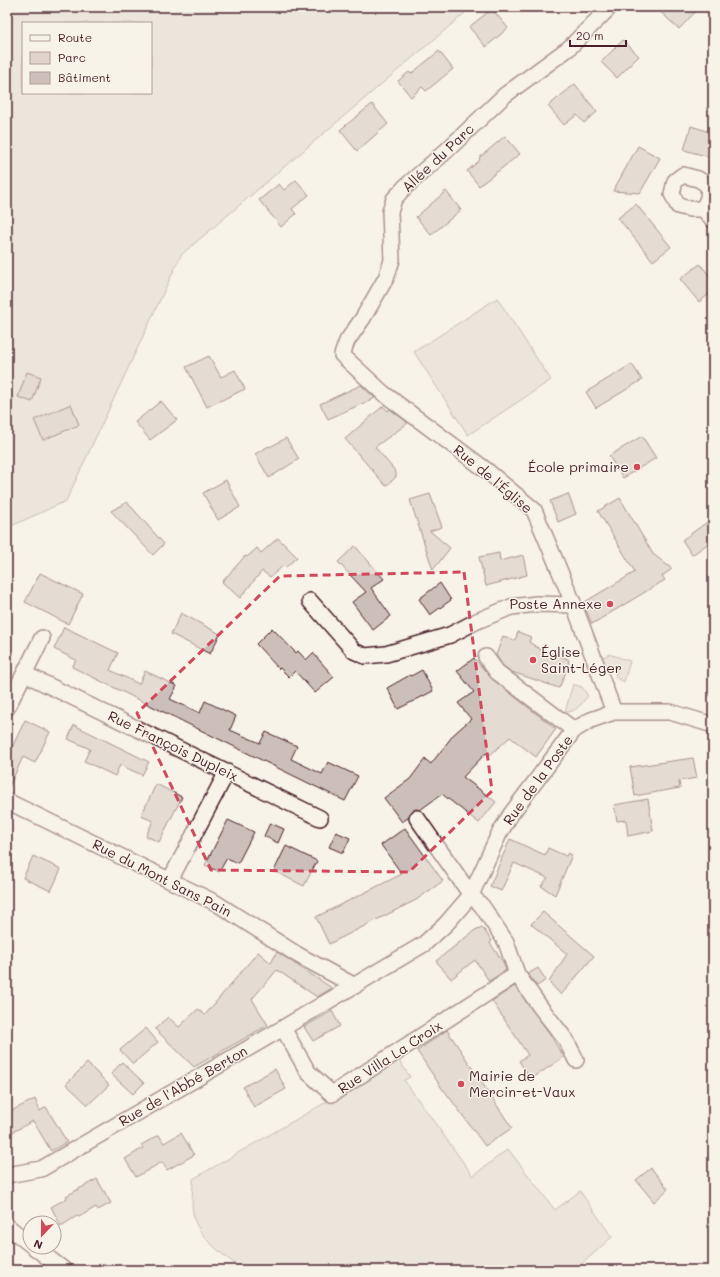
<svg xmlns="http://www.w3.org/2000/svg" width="720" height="1277" font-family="Mali,sans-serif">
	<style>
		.green { fill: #ded4cc; stroke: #947a7c; fill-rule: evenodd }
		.building { fill: #ccbfb9; stroke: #4a1f2b }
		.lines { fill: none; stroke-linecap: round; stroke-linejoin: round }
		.street-casing { stroke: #4a1f2b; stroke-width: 18 }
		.street { stroke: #f7f3e8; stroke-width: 15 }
		.marked { fill: none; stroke: #d1495b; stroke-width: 3; stroke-dasharray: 8 5; stroke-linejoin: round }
		.poi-dot { fill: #d1495b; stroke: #f7f3e8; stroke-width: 1.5 }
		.labels { text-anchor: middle; stroke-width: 3; stroke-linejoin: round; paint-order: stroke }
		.street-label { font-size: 14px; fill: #4a1f2b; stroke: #f7f3e8 }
		.poi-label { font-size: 14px; fill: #4a1f2b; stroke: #f7f3e8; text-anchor: end }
	</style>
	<rect width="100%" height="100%" fill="#f7f3e8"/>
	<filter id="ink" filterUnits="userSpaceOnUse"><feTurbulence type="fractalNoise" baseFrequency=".025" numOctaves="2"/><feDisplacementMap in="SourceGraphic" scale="8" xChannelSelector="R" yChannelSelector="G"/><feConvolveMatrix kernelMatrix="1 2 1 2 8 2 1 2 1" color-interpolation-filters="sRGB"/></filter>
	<g filter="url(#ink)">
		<path class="green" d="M7 7H472L181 255 66 501 7 528ZM23 23H151V93H23Z
			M497 298 551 380 468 435 414 352Z
			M609 654 630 661 624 682 615 677 617 669 611 665 606 671 600 659Z
			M573 684 582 687 588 696C581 704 576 713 565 712Z
			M399 1060 410 1077 404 1080 473 1176 508 1149 555 1210 580 1191 612 1237 575 1270H243C225 1256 196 1237 193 1213 191 1202 193 1190 193 1179Z"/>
		<path class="building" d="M655 7H700L679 29Z
			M492 9 508 28 486 47 469 27Z
			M623 40 639 56 617 78 601 62Z
			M439 51 453 69 426 91 422 87 411 97 398 81 409 72 411 74Z
			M575 84 597 112 584 123 577 115 564 125 548 106Z
			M372 104 388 124 357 151 340 130Z
			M691 126 713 133V158L684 150Z
			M505 136 520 154 479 186 467 171 480 160 479 158Z
			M638 146 660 158 640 193 613 191Z
			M296 180 309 195 292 209 296 214 281 227 259 200 279 184 284 190Z
			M446 191 461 210 431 235 416 217Z
			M636 204 671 247 653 261 618 218Z
			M700 264 713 280V291L699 302 680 279Z
			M209 356 221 377 235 370 245 389 207 407 186 367Z
			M632 364 642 380 596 408 586 392Z
			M27 372 41 377 32 402 18 397Z
			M361 385 375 398 328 419 320 404Z
			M161 401 177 420 150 440 135 422Z
			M71 404 79 425 43 440 34 420Z
			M383 406 388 411 390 409 408 423 375 447 396 472V477L386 486 345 439Z
			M642 436 656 458 623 478 609 456Z
			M286 438 299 459 269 478 255 454 269 446 270 447Z
			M226 480 240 507 218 520 203 493Z
			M430 494 442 527 430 531 450 548 433 570 410 500Z
			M568 494 576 514 558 522 550 501Z
			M620 498 653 554 672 569 662 576 665 580 592 624 583 603 635 572 598 511Z
			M127 502 164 544 153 555 111 511Z
			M713 518V540L692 555 682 540Z
			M278 538 297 557 285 568 283 566 270 577 262 571 240 598 222 582 245 556 247 557 257 548 261 553Z
			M355 546 384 579 371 588 391 616 373 630 352 602 366 592 338 562Z
			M499 553 500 561 523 555 527 575 486 586 479 557Z
			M40 573 83 594 68 624 25 602Z
			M440 583 451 600 430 615 419 599Z
			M181 613 220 634 210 654 171 634Z
			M64 627 118 653 110 670 139 684 145 671 177 686 170 699 200 713 205 701 236 716 230 730 260 743 266 732 297 746 291 759 322 774 328 762 358 776 345 801 72 667 76 660 54 649Z
			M272 628 296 653 298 651 306 660 313 653 334 677 315 693 295 671 289 677 280 668 279 669 256 644Z
			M518 632 531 637 529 642 541 650 568 659 569 661 566 672 559 688 512 672 503 666 496 655 503 636 515 640Z
			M474 658 492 679 556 729 536 757 510 737 489 756 486 753 463 777 496 802 479 823 442 794 420 810 416 809 412 811 408 818 402 822 384 798 410 779 425 759 431 764 454 734 471 719 458 703 474 692 457 671Z
			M422 670 433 691 398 709 387 688 410 675 411 676Z
			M25 720 50 732 35 763 23 757 7 791V758Z
			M74 725 149 762 142 775 120 765 115 776 84 761 90 749 68 739Z
			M693 758 697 778 679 781 680 788 635 796 630 767Z
			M156 784 182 797 159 842 146 836 153 821 141 816Z
			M648 799 653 831 628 836 626 820 617 821 614 805Z
			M228 820 254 832 238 863 227 858 219 872 205 865Z
			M270 823 284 829 278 843 264 836Z
			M405 828 443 881 416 900 329 944 316 917 402 874 381 845Z
			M336 832 350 838 343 853 329 847Z
			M510 839 545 855 548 848 566 856 568 853 572 855 555 895 541 886 548 878 514 863 501 891 490 886Z
			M286 846 317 861 304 886 274 871Z
			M33 856 61 869 51 891 23 878Z
			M543 912 594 956 561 995 549 982 567 954 531 924Z
			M482 927 492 941 490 943 503 962 506 970 489 981 475 960 451 979 436 961 475 930Z
			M258 952 271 963 277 952 332 988 317 997 277 970 252 999 268 1025 194 1067 155 1029 168 1017 179 1027 198 1009 205 1015Z
			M538 968 546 980 537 986 528 974Z
			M515 986 547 1030 564 1057 531 1079 519 1061 528 1055 492 1001Z
			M332 1011 340 1026 313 1041 304 1027Z
			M146 1028 158 1042 133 1064 120 1050Z
			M447 1030 512 1128 485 1146 444 1090H443L417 1051Z
			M122 1062 144 1083 133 1094 111 1074Z
			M87 1063 109 1085 88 1105 66 1084Z
			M275 1069 286 1089 254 1107 243 1087Z
			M35 1099 40 1111 46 1107 67 1142 51 1151 33 1121 7 1135V1113Z
			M181 1133 194 1155 167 1170 162 1162 136 1177 125 1159 143 1148 141 1145 159 1135 164 1143Z
			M651 1168 668 1189 654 1202 636 1180Z
			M97 1179 111 1203 98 1210 96 1207 79 1217 77 1216 61 1226 51 1207 67 1198 66 1196Z"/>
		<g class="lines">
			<defs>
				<path id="street" d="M610 7 569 48 505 95 445 152 405 187 394 199 390 212 392 260 386 278 363 318 347 341 342 355 383 393 486 470 534 510 574 605 614 712
					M683 175 698 179 709 186 708 198 703 209H690L678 206 672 194 675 181Z
					M703 209 713 220
					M310 601 354 651 365 656 386 654 450 635 477 621 511 607 537 604 574 605
					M486 657 497 672 574 730
					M25 674 320 818
					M7 708 42 638
					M7 801 216 903 298 955 355 986
					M417 818 471 895 482 906 506 942 517 974 541 1008 566 1040 576 1060
					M170 880 227 772
					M283 1028 308 1072 332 1094 517 974
					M7 1175 41 1169 283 1028 424 944 446 924 471 895 499 834 511 814 574 730 591 720 614 712H670L713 725
					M7 1226 30 1244
					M34 1247 64 1270"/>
			</defs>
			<use href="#street" class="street-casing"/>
			<use href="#street" class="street"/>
		</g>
	</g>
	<path d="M0 0H720V1277H0ZM464 572 492 791 409 872 211 870 137 713 280 576Z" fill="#f7f3e8" fill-opacity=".55" fill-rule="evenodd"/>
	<path class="marked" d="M464 572 492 791 409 872 211 870 137 713 280 576Z"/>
	<g class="poi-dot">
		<circle cx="637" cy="467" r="4"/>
		<circle cx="610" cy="604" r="4"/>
		<circle cx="533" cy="660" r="4"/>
		<circle cx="461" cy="1084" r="4"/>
	</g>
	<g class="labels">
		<g class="street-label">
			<text transform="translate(438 158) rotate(-43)" y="5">Allée du Parc</text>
			<text transform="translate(493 479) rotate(40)" y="5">Rue de l'Église</text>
			<text transform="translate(173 746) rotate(26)" y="5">Rue François Dupleix</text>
			<text transform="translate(538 780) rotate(-54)" y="5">Rue de la Poste</text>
			<text transform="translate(162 878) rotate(27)" y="5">Rue du Mont Sans Pain</text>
			<text transform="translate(390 1057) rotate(-33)" y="5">Rue Villa La Croix</text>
			<text transform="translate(183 1086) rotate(-30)" y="5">Rue de l'Abbé Berton</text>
		</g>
		<g class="poi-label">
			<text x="629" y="472">École primaire</text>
			<text x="602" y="609">Poste Annexe</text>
			<text x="541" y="657" text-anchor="start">Église<tspan x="541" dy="16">Saint-Léger</tspan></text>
			<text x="469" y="1081" text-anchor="start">Mairie de<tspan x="469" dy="16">Mercin-et-Vaux</tspan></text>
		</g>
	</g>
	<rect width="720" height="1277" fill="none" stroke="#f7f3e8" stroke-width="24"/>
	<rect x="12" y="12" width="696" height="1253" fill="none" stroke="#4a1f2b" stroke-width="1.5" filter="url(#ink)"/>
	<rect x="22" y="22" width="130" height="72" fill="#f7f3e8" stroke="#b29e9c"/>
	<rect x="30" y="35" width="20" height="6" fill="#f7f3e8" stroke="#b29e9c"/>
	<text x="58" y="42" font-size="12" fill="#4a1f2b">Route</text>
	<rect x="30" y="52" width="20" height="12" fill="#ded4cc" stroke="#b29e9c"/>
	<text x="58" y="62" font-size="12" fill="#4a1f2b">Parc</text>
	<rect x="30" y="72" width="20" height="12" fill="#ccbfb9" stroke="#b29e9c"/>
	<text x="58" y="82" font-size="12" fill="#4a1f2b">Bâtiment</text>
	<g transform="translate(42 1235) rotate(202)"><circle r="19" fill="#f7f3e8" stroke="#b29e9c"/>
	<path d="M0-3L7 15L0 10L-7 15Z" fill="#d1495b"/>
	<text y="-6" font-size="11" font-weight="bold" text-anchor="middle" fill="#4a1f2b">N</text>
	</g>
	<path d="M570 40v6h56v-6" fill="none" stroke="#4a1f2b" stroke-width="2"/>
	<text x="576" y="40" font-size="12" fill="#4a1f2b" stroke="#f7f3e8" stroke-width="3" paint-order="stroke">20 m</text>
</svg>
